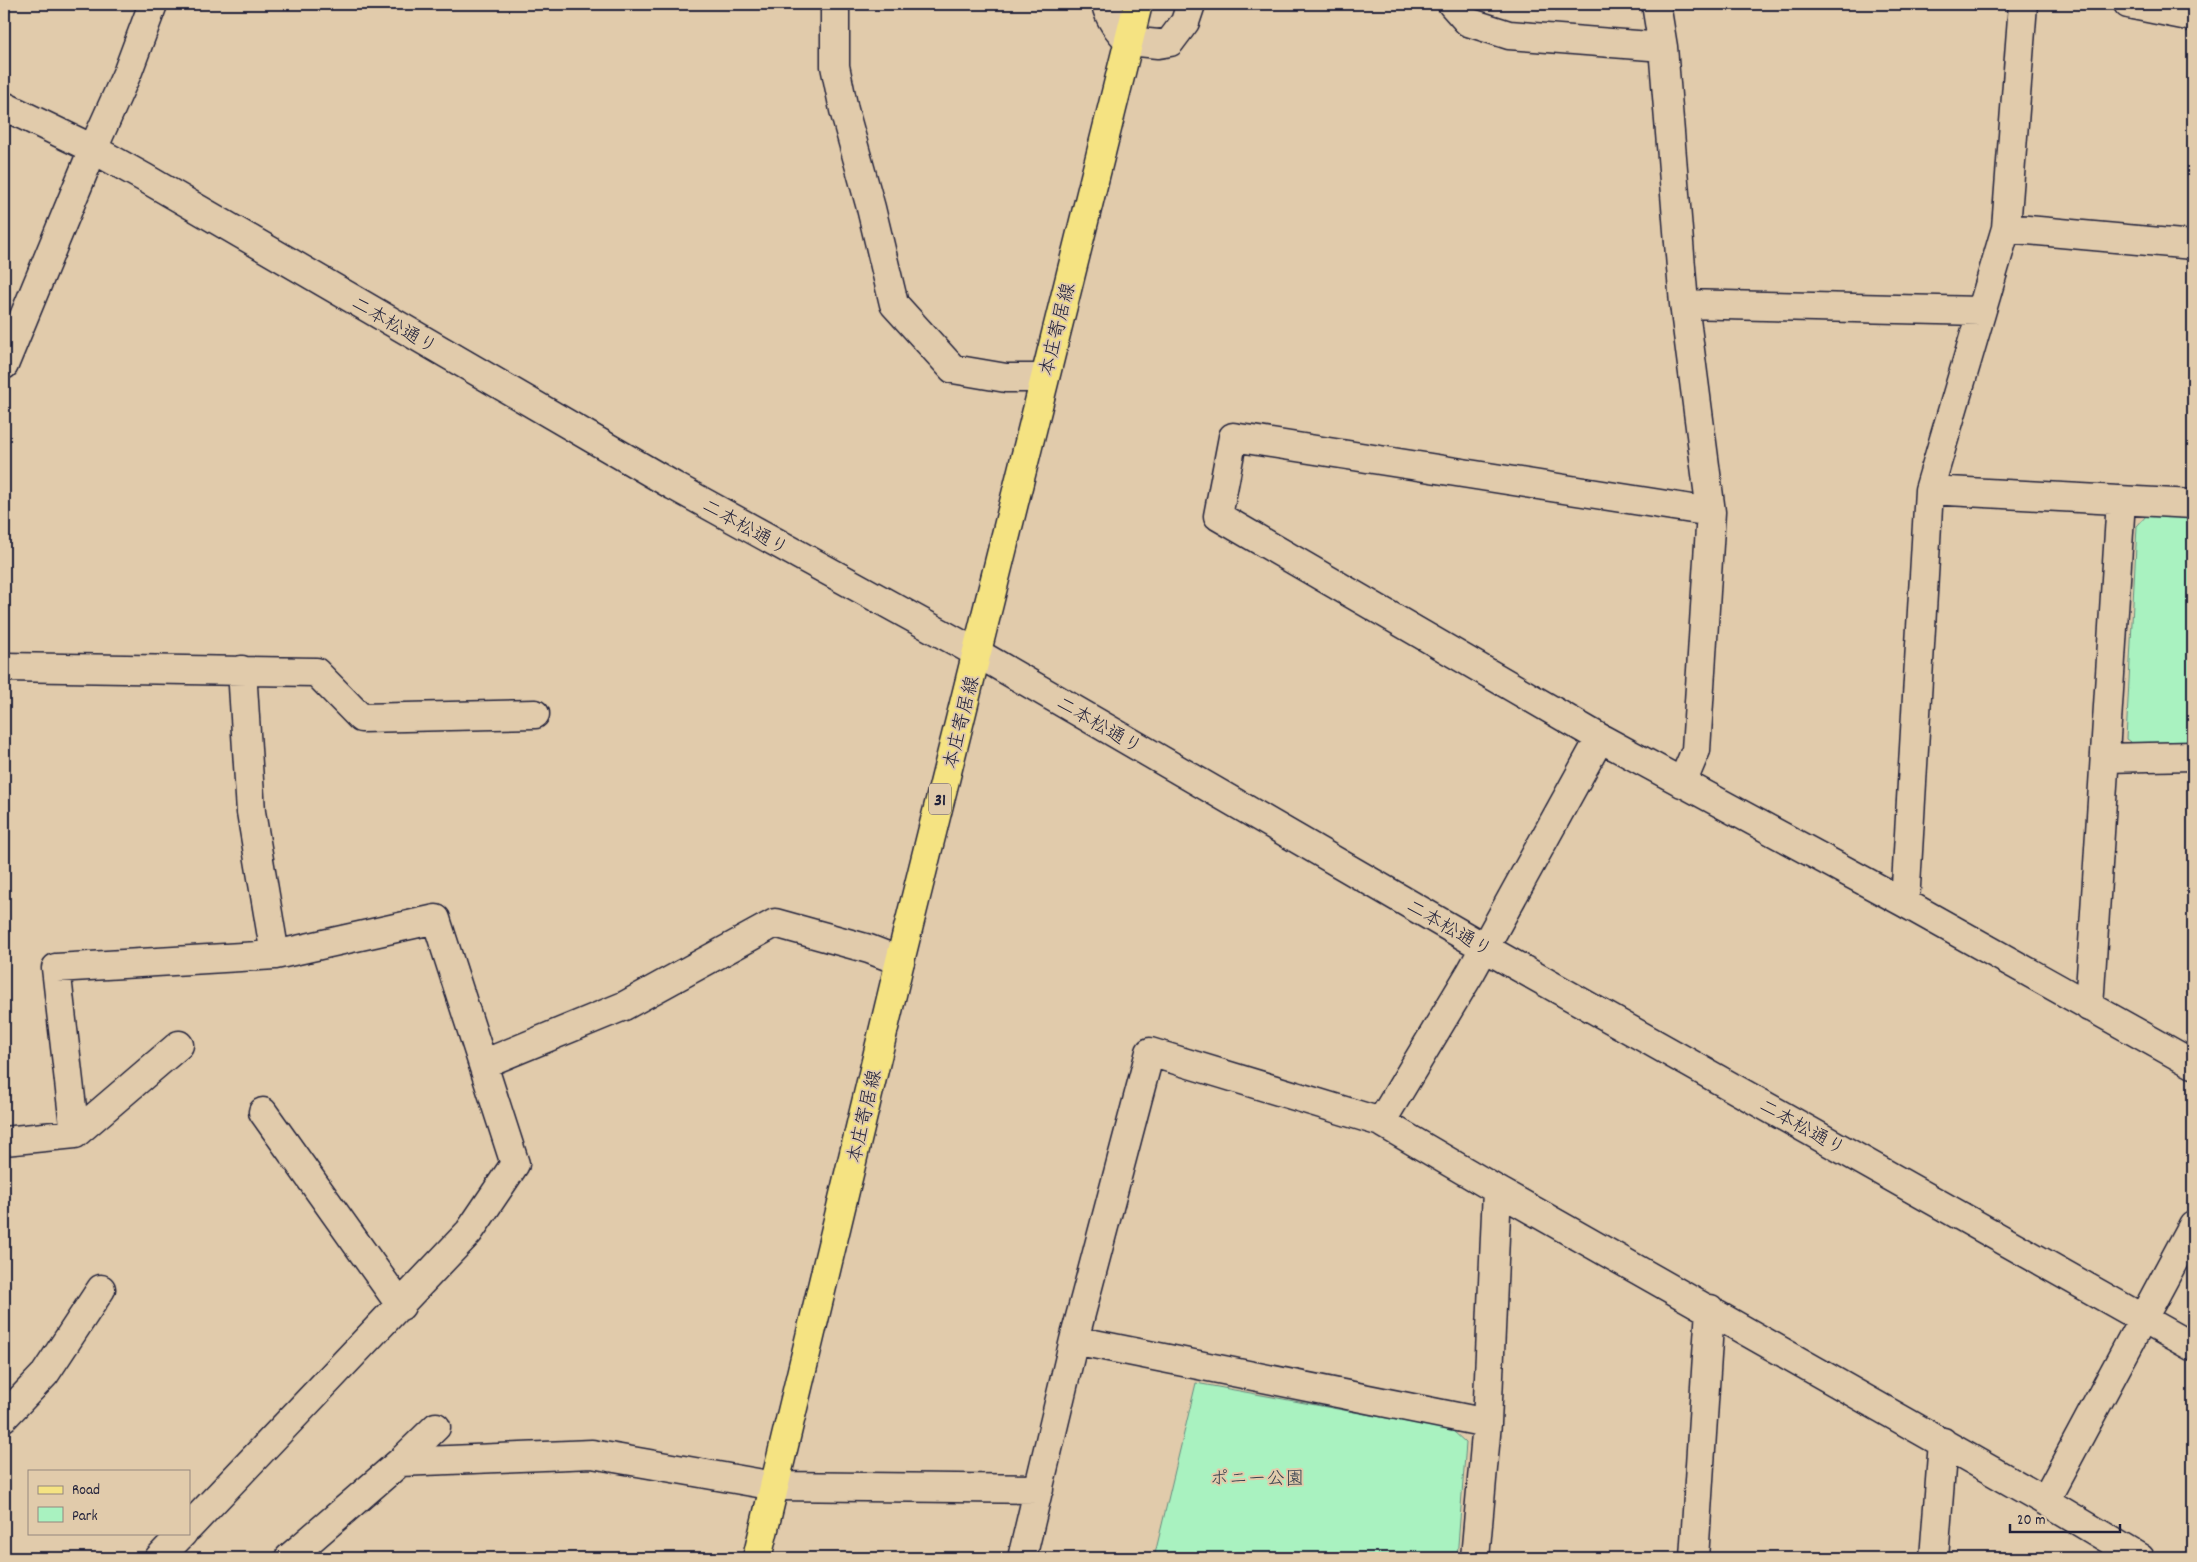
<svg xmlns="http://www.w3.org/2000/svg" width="2197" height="1562" font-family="Dekko,'Klee One',sans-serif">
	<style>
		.green { fill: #a9f2c0; stroke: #668a7e }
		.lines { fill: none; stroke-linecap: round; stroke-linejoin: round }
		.minor-casing { stroke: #22223b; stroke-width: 31 }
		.major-casing { stroke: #22223b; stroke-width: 31 }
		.minor { stroke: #e1cbab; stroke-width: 28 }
		.major { stroke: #f5e382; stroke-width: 28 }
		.labels { text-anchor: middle; stroke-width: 4; stroke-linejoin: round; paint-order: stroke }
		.shield { fill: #e1cbab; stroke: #5b555d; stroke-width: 1 }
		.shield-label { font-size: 18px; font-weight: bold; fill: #22223b }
		.street-label { font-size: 19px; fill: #22223b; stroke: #e1cbab }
		.park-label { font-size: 19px; fill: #36414f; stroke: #e1cbab }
	</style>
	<rect width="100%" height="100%" fill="#e1cbab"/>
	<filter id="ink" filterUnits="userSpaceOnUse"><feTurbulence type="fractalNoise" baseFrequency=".02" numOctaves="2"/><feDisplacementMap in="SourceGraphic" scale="10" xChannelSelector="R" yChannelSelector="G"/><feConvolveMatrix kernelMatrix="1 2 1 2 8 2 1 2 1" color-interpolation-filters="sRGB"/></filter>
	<g filter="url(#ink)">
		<path class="green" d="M2147 515 2193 518V744L2137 747 2126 739 2137 526Z
			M1196 1383 1452 1430 1466 1443 1457 1558H1154Z"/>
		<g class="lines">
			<defs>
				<path id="minor" d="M835 4V66L844 110 871 208 894 304 953 369 1006 378H1044
					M1106 4C1109 19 1118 30 1129 41L1158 44 1170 42 1185 22 1191 4
					M1452 4 1468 22 1509 35 1663 47
					M1656 4 1663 47 1684 304 1711 512 1696 750 1682 783
					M2128 4 2193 17
					M4 106 93 149 145 178 674 486 977 653 1485 948 2193 1347
					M2006 228 2193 245
					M1684 304 1980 311
					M4 365 93 149 128 71 153 4
					M1929 490 2193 504
					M1711 512 1233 437 1218 516 1600 738 1905 903 2193 1064
					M4 667 316 672 361 718 535 714
					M242 670 251 812 275 955
					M2105 758 2193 756
					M1905 903 1929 490 2006 228 2023 4
					M2089 1007 2121 500
					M483 1064 624 1006 775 923 869 949 900 961
					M263 1112 401 1306
					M1381 1122 1471 972 1600 738
					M75 1134 179 1045
					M4 1141 75 1134 56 968 275 955 436 919 515 1164 469 1232 189 1527
					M1074 1340 1487 1423
					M4 1417 45 1374 101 1289
					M400 1462 592 1454 775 1486 1039 1489
					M2045 1501 2193 1225
					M159 1558 183 1533
					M289 1558 400 1462 436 1427
					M1022 1558 1074 1340 1150 1052 1381 1122 1497 1190 2045 1501 2140 1558
					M1475 1558 1487 1423 1497 1190
					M1694 1558 1710 1309
					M1934 1558 1943 1442"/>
				<path id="major" d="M757 1558 900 961 1138 4"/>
			</defs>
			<use href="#minor" class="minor-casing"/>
			<use href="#major" class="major-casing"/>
			<use href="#minor" class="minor"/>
			<use href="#major" class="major"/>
		</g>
	</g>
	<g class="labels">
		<rect class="shield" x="929" y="783.5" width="22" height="31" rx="4"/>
		<g class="shield-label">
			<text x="940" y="805">31</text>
		</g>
		<g class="street-label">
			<text transform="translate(395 324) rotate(30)" y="7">二本松通り</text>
			<text transform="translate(1056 329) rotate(-76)" y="7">本庄寄居線</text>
			<text transform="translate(746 526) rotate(29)" y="7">二本松通り</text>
			<text transform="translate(960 722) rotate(-76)" y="7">本庄寄居線</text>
			<text transform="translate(1100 724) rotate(30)" y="7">二本松通り</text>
			<text transform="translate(1450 927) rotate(30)" y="7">二本松通り</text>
			<text transform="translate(863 1116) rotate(-77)" y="7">本庄寄居線</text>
			<text transform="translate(1803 1126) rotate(29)" y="7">二本松通り</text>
		</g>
		<g class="park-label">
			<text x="1257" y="1484">ポニー公園</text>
		</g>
	</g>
	<rect width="2197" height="1562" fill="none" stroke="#e1cbab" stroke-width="20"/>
	<rect x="10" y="10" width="2177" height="1542" fill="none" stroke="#22223b" stroke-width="2" filter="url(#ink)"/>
	<rect x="28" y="1470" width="162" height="65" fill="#e1cbab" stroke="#95877e"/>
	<rect x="38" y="1486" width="25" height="8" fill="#f5e382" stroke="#95877e"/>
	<text x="72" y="1494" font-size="15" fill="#22223b">Road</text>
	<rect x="38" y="1507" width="25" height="15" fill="#a9f2c0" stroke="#95877e"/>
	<text x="72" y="1520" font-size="15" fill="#22223b">Park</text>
	<path d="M2010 1524v8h110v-8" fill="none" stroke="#22223b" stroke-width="2.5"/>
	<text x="2017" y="1524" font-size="15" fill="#22223b" stroke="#e1cbab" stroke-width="4" paint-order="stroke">20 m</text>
</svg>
